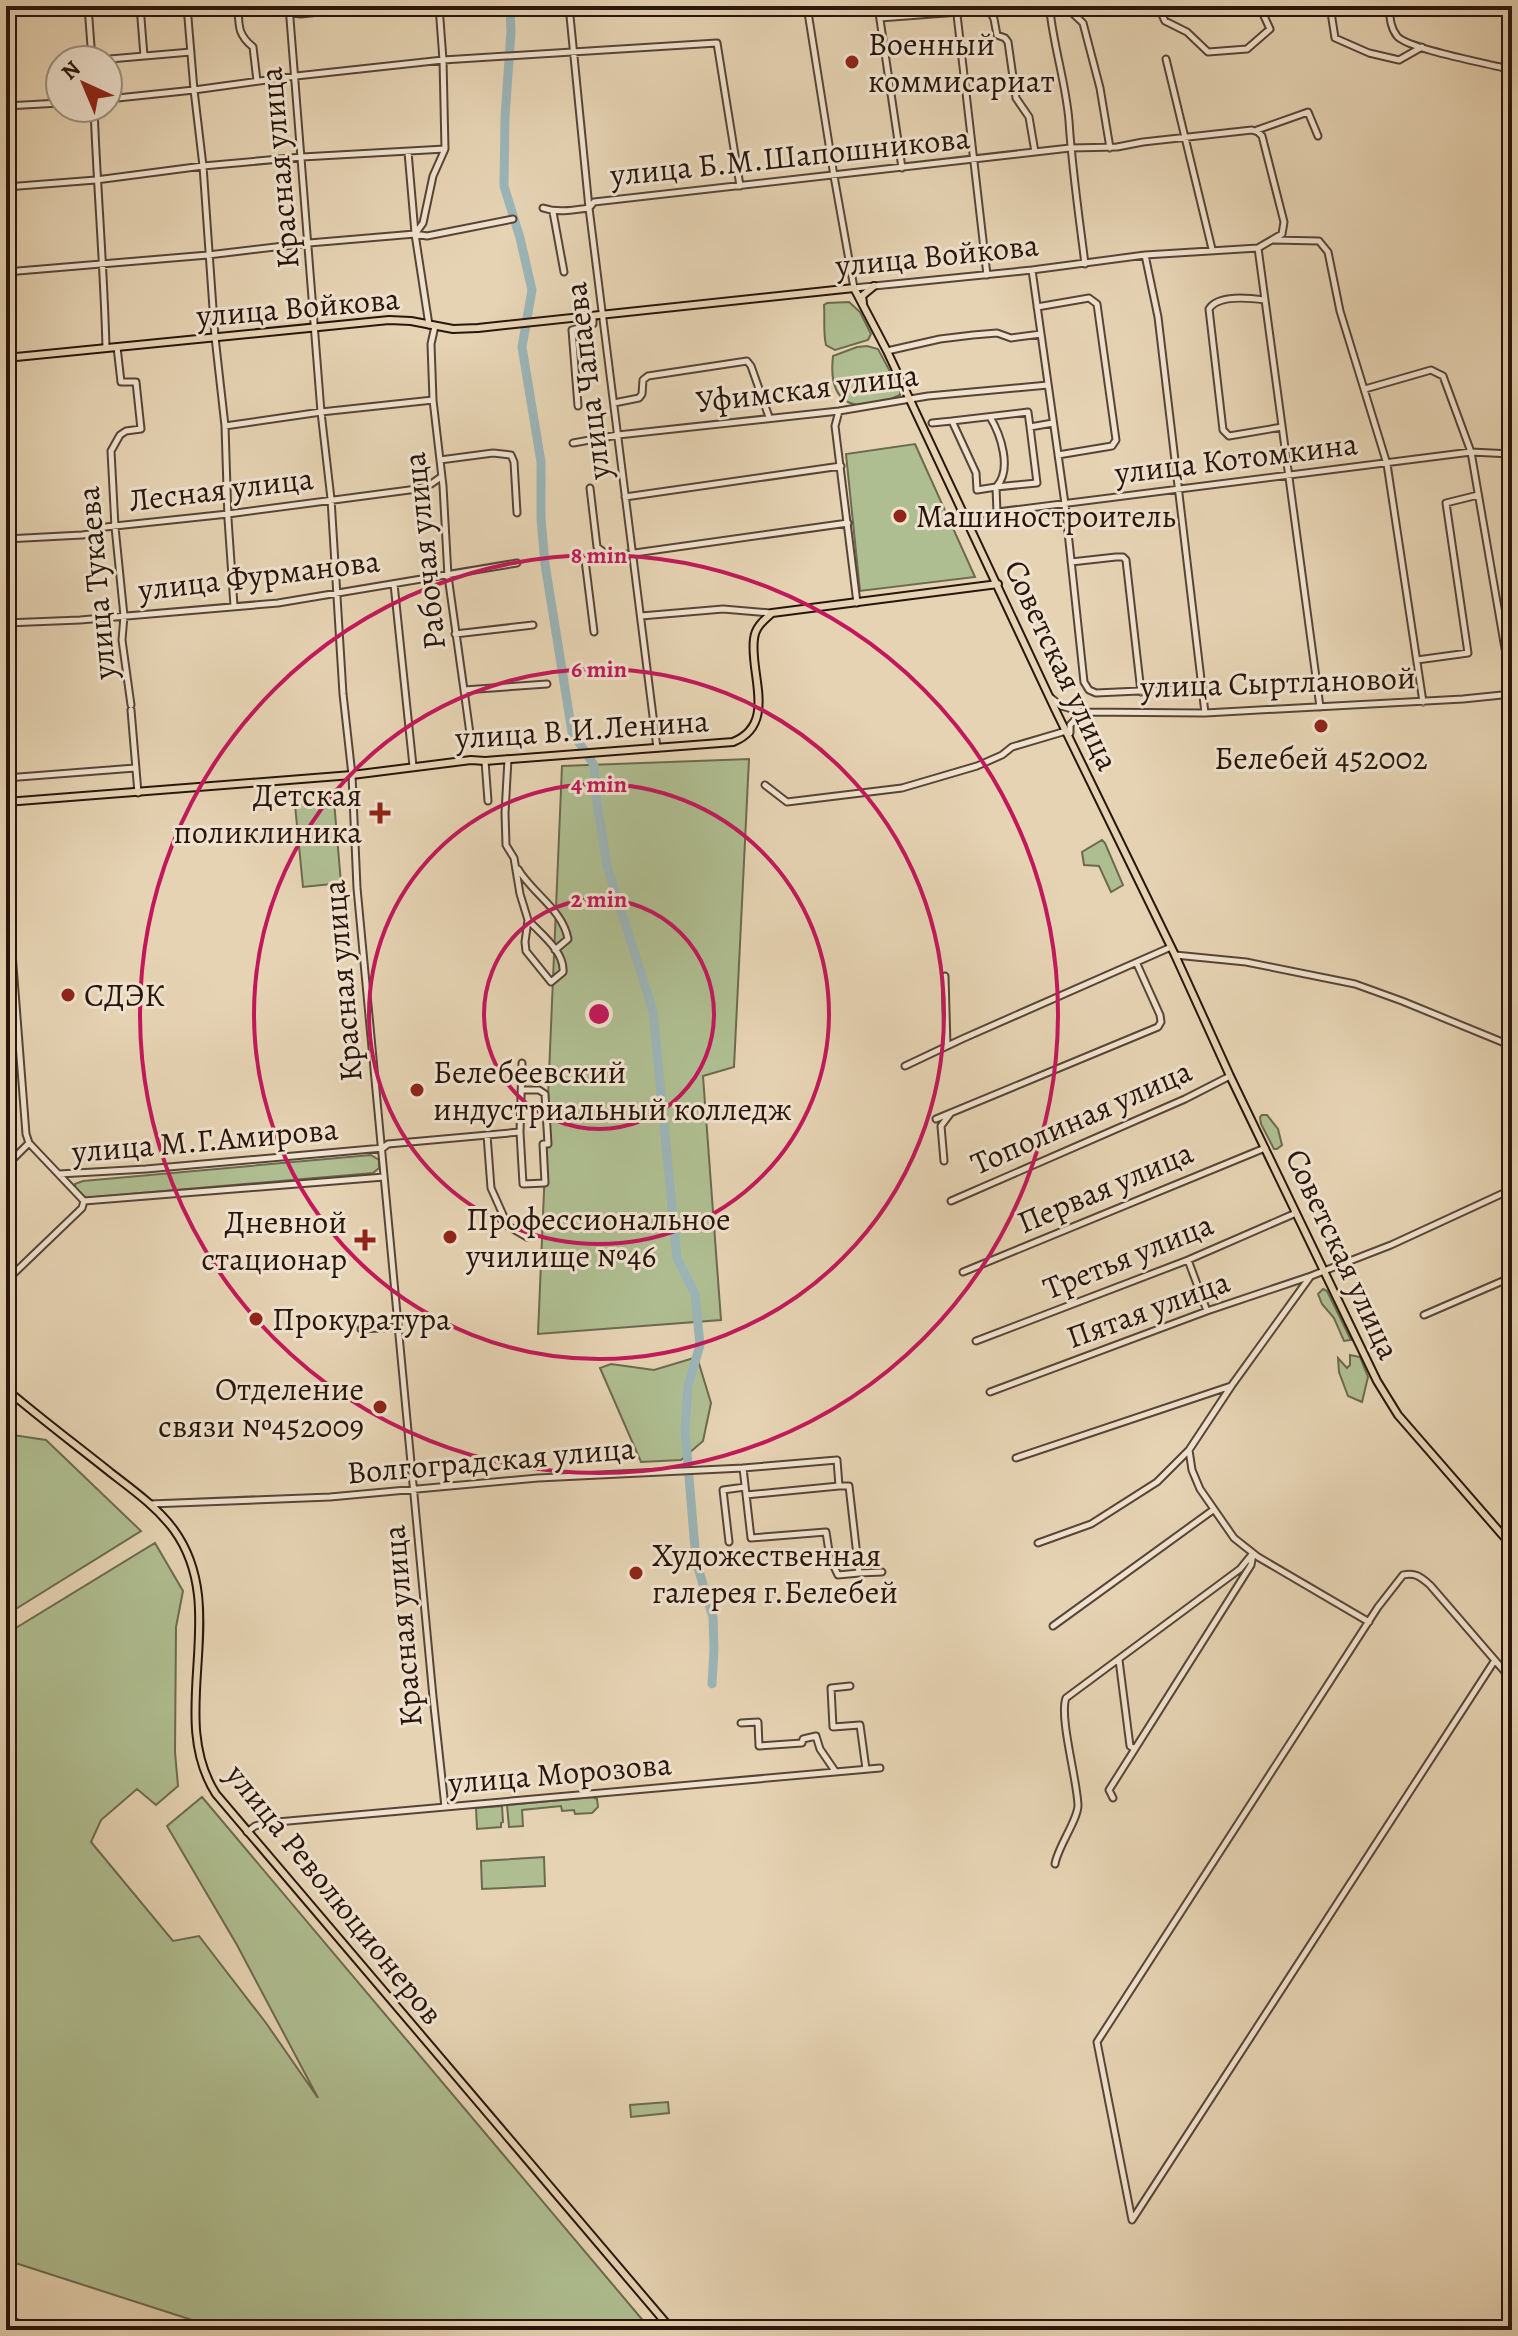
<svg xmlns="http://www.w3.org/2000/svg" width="1518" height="2336" font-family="Alegreya,serif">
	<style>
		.green { fill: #afbe91; stroke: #6c6a4f; stroke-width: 2 }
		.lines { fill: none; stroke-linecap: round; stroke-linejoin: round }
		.river { stroke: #9bb5b8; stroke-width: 9 }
		.minor-casing { stroke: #584436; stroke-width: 9 }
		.major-casing { stroke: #28150d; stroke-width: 10 }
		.minor { stroke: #efe2ce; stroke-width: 5 }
		.major { stroke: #e6d3b3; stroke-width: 6 }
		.ring { fill: none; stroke: #c2185b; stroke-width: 4 }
		.poi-dot { fill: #8f2418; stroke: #efe2ce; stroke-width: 3 }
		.labels { text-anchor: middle; stroke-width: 6; stroke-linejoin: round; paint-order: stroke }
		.poi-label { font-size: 32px; fill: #28150d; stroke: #efe2ce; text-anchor: start }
		.street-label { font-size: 32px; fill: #28150d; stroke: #efe2ce }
		.centre { fill: #c2185b; stroke: #efe2ce; stroke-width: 4 }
		.ring-label { font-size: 24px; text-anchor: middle; font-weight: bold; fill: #c2185b; stroke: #efe2ce; stroke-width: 6; stroke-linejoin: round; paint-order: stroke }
	</style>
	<rect width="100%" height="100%" fill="#e6d3b3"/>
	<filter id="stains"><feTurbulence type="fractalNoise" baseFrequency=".0025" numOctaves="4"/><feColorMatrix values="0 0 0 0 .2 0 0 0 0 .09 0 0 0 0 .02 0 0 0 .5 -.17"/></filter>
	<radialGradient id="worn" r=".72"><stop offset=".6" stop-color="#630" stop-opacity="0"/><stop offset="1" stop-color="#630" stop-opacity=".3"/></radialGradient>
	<path class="green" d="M849 302 860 312 871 334 868 340 835 350 826 345C823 332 825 319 824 305L827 303Z
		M867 346 878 349 900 390V395C859 415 827 408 833 356L857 347Z
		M915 444 975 577 860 591 846 454Z
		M749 759 734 1067 703 1076 721 1320 538 1334 562 766Z
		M334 801 341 883 303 887 295 805Z
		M1102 840 1105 843 1123 885 1111 892 1099 866 1084 865 1082 852Z
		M1262 1115H1267L1278 1129 1282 1145 1277 1149H1274L1261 1124 1260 1117Z
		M371 1155 379 1160V1168L373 1173 84 1198 76 1192 75 1184 83 1181Z
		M1323 1289 1327 1291 1351 1340 1344 1341 1334 1318 1322 1304 1318 1294Z
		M1350 1355 1360 1357 1368 1377 1362 1402 1348 1396 1339 1372 1338 1358 1347 1368 1350 1365Z
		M697 1357 711 1403 703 1441 681 1460 641 1462 600 1368 611 1364 654 1370Z
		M6 1434 46 1440 141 1531 6 1615Z
		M155 1543 183 1591 176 1627 175 1752 178 1786 156 1805 137 1789 101 1820 91 1842 173 1941 199 1936 266 2023 318 2098 237 1945 167 1826 202 1797 651 2330H223L6 2260V1634Z
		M593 1797 597 1799 598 1807 592 1813 575 1814 574 1810 562 1811 561 1806 522 1810 523 1826 509 1827 507 1805Z
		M502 1806 503 1822 501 1823V1827L477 1829 476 1808Z
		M544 1857 545 1886 482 1889 481 1861Z
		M668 2102 669 2113 631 2117 630 2105Z"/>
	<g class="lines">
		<path class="river" d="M510 6 511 32 505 117 504 186 520 238 532 290 522 347 541 462V518L545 564 572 732 594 765 596 796 607 866 653 1011 677 1258 695 1294 700 1345 688 1386 685 1429 696 1561 713 1617 714 1649 712 1684"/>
		<defs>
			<path id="minor" d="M88 6 92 60
				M140 6 144 56
				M187 6 194 90 203 166 215 337 225 426 228 519 234 606
				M238 6C239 25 237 34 253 47L257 81
				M289 6 321 412 331 499 343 694 352 775 357 888 433 1697 445 1807
				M569 6 589 208 657 748
				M878 6 902 168
				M956 6 987 275
				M1045 6 1050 11C1054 48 1066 84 1069 121 1072 169 1079 216 1085 264
				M1050 6 1066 7 1083 23 1100 88 1110 148
				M1158 6 1165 21 1187 32 1208 52 1247 49 1270 29 1264 16 1269 6
				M1330 6 1335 38 1369 53 1399 60 1422 47
				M1389 6C1390 17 1390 27 1397 36 1407 49 1491 64 1512 70
				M1269 9 1287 6
				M290 11 292 13 301 14 372 6
				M990 11 994 19 997 35 1005 38 1008 42 1016 98 1029 117 1035 152
				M880 18 1039 6
				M1166 59 1212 249
				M98 60 191 52
				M108 99 194 90 296 76 443 60 717 43 740 186
				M6 106 60 103
				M94 108C97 188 104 268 106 348
				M1257 130 1308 112 1318 136
				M408 152 415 233
				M6 187 96 180 203 166 302 157 445 149
				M543 208C558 213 574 210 589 208L594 202 1070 148 1117 147 1143 142 1252 130 1258 132 1262 136 1284 222 1282 234 1258 248 1145 255 1032 270 854 288 834 176 807 6
				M553 212 564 272
				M1273 240 1319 241 1328 252 1340 311 1387 464 1423 702
				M1258 248 1320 707
				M1145 255 1158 317 1205 713
				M1032 270 1065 504 1084 682 1089 690 1096 693 1203 688
				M6 272 208 255 309 243 415 234 427 236 513 219
				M1265 300C1250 298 1218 294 1209 309L1223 430 1229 436 1282 427
				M1037 307 1089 298 1097 304 1116 440 1112 446 1058 455
				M429 325 415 234 423 223 433 176 445 149 443 60 439 6
				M435 326 431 344 433 400 443 486 448 576 464 690 547 684
				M117 347 121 382H136L141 429 126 431 120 435 111 451 115 527 124 616 122 640 131 705
				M887 351 940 339 973 335 997 333 1011 338 1041 334
				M1365 389 1431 370 1443 376 1471 452 1512 689
				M614 403 639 398 642 394 643 380 648 376 747 361 751 366 769 417
				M578 406 572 330 593 324V317
				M839 411 835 426 857 603
				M990 417C1001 435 1012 469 997 486
				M932 423 952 421
				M225 426 321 412 433 400
				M573 443 618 435 839 411 928 396 1048 385
				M440 460 493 453 511 455 514 462 517 513
				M996 487 1037 483 1030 427
				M590 488 597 547 609 556
				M625 497 841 466
				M997 513 996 487 977 490 976 473 952 421 1028 412 1030 427 1053 423
				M966 516 1471 452 1512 454
				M6 539 82 535 90 534 96 528 228 514 417 489 431 484 441 477
				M1071 562 1116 557H1123L1126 560 1141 692
				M394 584 413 766
				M641 616 723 609 771 613
				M6 623 80 620 278 603 517 563
				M594 632 585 560 848 523
				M455 634 533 625
				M1417 660 1468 653 1446 503 1478 495
				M464 690 471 741
				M1050 697 1061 706 1083 712 1205 713 1463 699 1512 694
				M131 710 138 793
				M1070 733V725L1082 712
				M508 759 505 813 506 845 514 858 520 894 528 920 525 942 526 951 551 982 563 972C565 952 541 934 528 920
				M485 761 488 801
				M6 778 135 768
				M765 785 787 802 902 788 977 766 1002 755 1012 747 1066 731
				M518 869C532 893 563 910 568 939L555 950
				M6 875 26 1134 29 1143 84 1201
				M1175 955 1246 962 1355 984 1402 1001 1512 1046
				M945 976 947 1046
				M522 1063 520 1132 523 1184 545 1183 543 1144H548L545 1094 539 1090H522
				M905 1066 962 1039 1171 947
				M936 1119 1158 1027 1161 1022 1160 1015 1137 964
				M487 1135 491 1188 508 1226 527 1237
				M944 1161 941 1126 950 1114
				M1512 1161V1170
				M6 1166 29 1143
				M59 1174 146 1169 383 1148 388 1144 520 1132
				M84 1201 384 1177
				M951 1201 1185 1099 1230 1076
				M1188 1260 1207 1311
				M963 1272 1265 1148
				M6 1281 82 1208 84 1201
				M1424 1315 1512 1277
				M361 1329 398 1327
				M976 1341 1188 1260 1296 1213
				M990 1392 1207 1311 1311 1276 1391 1245 1508 1191 1512 1187
				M1189 1450 1192 1470 1200 1489 1234 1538 1258 1557 1369 1622
				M1016 1458 1231 1386
				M743 1468 751 1538 826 1532 830 1558 838 1575 859 1573
				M746 1495 839 1486
				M150 1504 330 1497 538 1478 743 1468 837 1460 839 1486H849L859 1573 882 1572
				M729 1542 723 1490 745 1487
				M1038 1543 1091 1524 1157 1482 1189 1450 1232 1385 1310 1277
				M1053 1626 1213 1510
				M1119 1660 1130 1746 1135 1749
				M1495 1660 1132 2220 1097 2042 1378 1607 1403 1575C1415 1572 1421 1577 1430 1585L1512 1680
				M850 1686 831 1688 833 1727 860 1725 866 1769
				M741 1723 758 1722 759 1746 802 1743 803 1739 816 1736 820 1749 835 1771
				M1113 1798 1109 1790 1251 1565 1253 1554
				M247 1832 255 1826 266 1823 880 1768
				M1055 1864C1058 1846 1078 1820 1078 1805 1077 1779 1059 1717 1066 1698L1240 1569 1253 1553"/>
			<path id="major" d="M863 303 862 296 874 286
				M6 358 389 320 411 321 453 329 478 328 854 288 887 351 1055 709 1175 955 1230 1076 1377 1381 1398 1415 1512 1546
				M6 802 352 775 471 760 485 761 733 742C778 724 749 673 754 639 755 627 764 620 772 613L998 584
				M6 1389C40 1418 76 1445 111 1473 133 1490 157 1507 174 1530 232 1610 165 1715 216 1794L672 2330
				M6 2320 39 2330"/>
		</defs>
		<use href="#minor" class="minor-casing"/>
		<use href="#major" class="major-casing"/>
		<use href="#minor" class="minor"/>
		<use href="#major" class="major"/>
	</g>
	<g class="ring">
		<circle cx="599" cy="1014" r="115"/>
		<circle cx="599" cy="1014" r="230"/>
		<circle cx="599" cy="1014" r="345"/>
		<circle cx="599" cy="1014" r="459"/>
	</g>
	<g class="poi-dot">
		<circle cx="852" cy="62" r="8"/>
		<circle cx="900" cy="516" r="8"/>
		<circle cx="1321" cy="726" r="8"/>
		<path d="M376 801h8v8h8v8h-8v8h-8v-8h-8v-8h8z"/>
		<circle cx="68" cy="995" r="8"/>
		<circle cx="417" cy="1090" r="8"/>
		<circle cx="450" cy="1237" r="8"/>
		<path d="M361 1228h8v8h8v8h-8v8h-8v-8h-8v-8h8z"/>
		<circle cx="256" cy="1319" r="8"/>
		<circle cx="380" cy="1407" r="8"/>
		<circle cx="636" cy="1573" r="8"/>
	</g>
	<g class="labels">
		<g class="poi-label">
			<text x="868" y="55">Военный<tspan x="868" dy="37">коммисариат</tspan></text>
			<text x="916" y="527">Машиностроитель</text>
			<text x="1321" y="769" text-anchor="middle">Белебей 452002</text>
			<text x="362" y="806" text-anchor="end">Детская<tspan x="362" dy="37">поликлиника</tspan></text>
			<text x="84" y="1006">СДЭК</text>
			<text x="433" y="1083">Белебеевский<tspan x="433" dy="37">индустриальный колледж</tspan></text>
			<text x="466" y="1230">Профессиональное<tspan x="466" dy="37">училище №46</tspan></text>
			<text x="347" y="1233" text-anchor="end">Дневной<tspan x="347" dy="37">стационар</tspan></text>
			<text x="272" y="1330">Прокуратура</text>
			<text x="364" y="1400" text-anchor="end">Отделение<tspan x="364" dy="37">связи №452009</tspan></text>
			<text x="652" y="1566">Художественная<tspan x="652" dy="37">галерея г.Белебей</tspan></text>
		</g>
		<g class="street-label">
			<text transform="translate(790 156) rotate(-6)" y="11">улица Б.М.Шапошникова</text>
			<text transform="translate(279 168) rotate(-95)" y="11">Красная улица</text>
			<text transform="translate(937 255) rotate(-6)" y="11">улица Войкова</text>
			<text transform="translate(298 307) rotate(-5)" y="11">улица Войкова</text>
			<text transform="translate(587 381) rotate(-97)" y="11">улица Чапаева</text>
			<text transform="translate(807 388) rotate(-7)" y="11">Уфимская улица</text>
			<text transform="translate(1236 458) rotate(-7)" y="11">улица Котомкина</text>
			<text transform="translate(221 489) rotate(-7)" y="11">Лесная улица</text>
			<text transform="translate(424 551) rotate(-96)" y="11">Рабочая улица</text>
			<text transform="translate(259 575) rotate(-7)" y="11">улица Фурманова</text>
			<text transform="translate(96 583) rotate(-95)" y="11">улица Тукаева</text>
			<text transform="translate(1062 665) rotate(65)" y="11">Советская улица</text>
			<text transform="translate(1278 682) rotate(-2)" y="11">улица Сыртлановой</text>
			<text transform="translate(582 729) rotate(-4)" y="11">улица В.И.Ленина</text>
			<text transform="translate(342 981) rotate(-95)" y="11">Красная улица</text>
			<text transform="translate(1081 1117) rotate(-24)" y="11">Тополиная улица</text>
			<text transform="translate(205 1140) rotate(-5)" y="11">улица М.Г.Амирова</text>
			<text transform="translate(1105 1187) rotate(-23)" y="11">Первая улица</text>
			<text transform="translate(1343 1254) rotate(65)" y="11">Советская улица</text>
			<text transform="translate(1128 1256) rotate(-22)" y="11">Третья улица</text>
			<text transform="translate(1148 1309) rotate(-20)" y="11">Пятая улица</text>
			<text transform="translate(491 1460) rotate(-5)" y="11">Волгоградская улица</text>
			<text transform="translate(402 1626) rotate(-95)" y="11">Красная улица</text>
			<text transform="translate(560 1773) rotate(-5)" y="11">улица Морозова</text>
			<text transform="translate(335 1894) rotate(51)" y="11">улица Революционеров</text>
		</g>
	</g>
	<circle cx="599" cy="1014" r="12" class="centre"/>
	<g class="ring-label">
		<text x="599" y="563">8 min</text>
		<text x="599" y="677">6 min</text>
		<text x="599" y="792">4 min</text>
		<text x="599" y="907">2 min</text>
	</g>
	<rect width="1518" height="2336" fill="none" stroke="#e6d3b3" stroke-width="32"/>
	<rect x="8" y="8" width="1502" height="2320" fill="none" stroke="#28150d" stroke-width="4"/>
	<rect x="16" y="16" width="1486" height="2304" fill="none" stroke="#28150d" stroke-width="2"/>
	<g transform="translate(84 84) rotate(316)"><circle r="38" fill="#efe2ce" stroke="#9f9081" stroke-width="2"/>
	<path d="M0-6L14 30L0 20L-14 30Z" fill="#8f2418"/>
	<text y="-12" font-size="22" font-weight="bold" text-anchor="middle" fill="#28150d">N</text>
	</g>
	<rect width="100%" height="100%" filter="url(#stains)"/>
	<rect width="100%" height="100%" fill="url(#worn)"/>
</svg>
